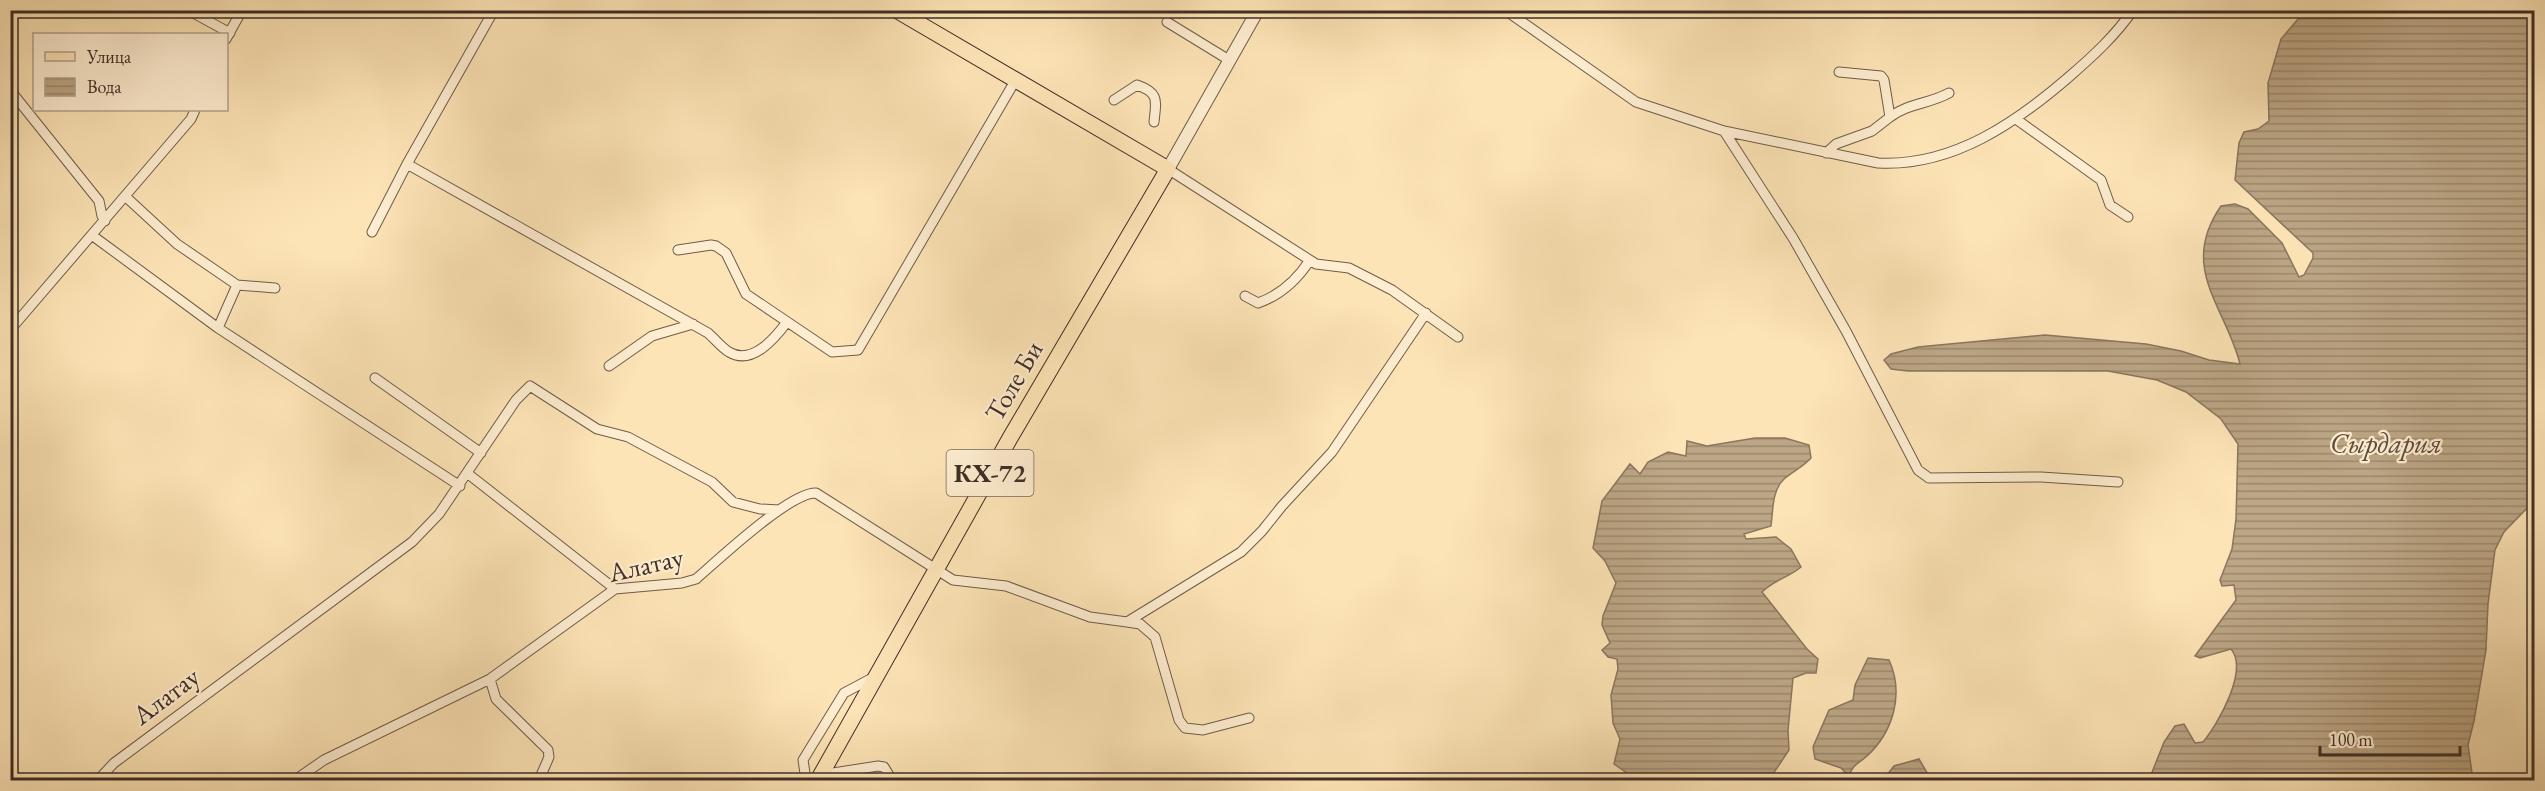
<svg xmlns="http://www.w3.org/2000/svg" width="2545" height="791" font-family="'EB Garamond',serif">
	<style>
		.water { fill: url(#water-rules); stroke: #8a765f; stroke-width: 1.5 }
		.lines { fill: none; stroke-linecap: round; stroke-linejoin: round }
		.minor-casing { stroke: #6e5c4a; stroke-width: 11 }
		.tertiary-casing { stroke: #6e5c4a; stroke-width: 14 }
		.primary-casing { stroke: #3f2e26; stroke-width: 17 }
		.minor { stroke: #feedd0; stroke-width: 9 }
		.tertiary { stroke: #feedd0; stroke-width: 12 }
		.primary { stroke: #fde4b6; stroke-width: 15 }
		.labels { text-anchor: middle; stroke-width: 4.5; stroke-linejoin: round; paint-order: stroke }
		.shield { fill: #feedd0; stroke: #786759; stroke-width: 1.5 }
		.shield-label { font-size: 26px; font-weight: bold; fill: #3f2e26 }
		.street-label { font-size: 27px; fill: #3f2e26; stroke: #feedd0 }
		.water-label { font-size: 28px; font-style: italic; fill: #5e4c3e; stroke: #feedd0 }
	</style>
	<defs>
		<pattern id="water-rules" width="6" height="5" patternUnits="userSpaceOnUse" patternTransform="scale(1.5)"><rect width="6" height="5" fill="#bca685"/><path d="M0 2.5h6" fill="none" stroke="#9a886d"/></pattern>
	</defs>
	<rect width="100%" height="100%" fill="#fde4b6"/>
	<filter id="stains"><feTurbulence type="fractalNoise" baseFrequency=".00333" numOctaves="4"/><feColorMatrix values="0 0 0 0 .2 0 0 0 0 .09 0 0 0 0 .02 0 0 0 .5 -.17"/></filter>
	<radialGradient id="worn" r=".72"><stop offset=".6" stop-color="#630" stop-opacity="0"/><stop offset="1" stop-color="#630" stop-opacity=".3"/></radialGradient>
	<path class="water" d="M2305 11H2534V479L2531 504 2504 532 2495 550 2488 604 2486 650 2474 721 2468 745 2473 780H2149L2164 742 2175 726 2184 724 2195 743 2203 742C2218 724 2249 670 2231 649L2200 658 2195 656 2236 600 2234 585 2222 586 2220 580 2232 549 2236 519 2238 444 2221 419 2186 392 2157 380 2108 371H1908L1891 369 1884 360 1891 354 1918 347 2045 335 2146 344 2181 351 2209 360 2240 364C2226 307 2178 268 2221 206L2235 204 2248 209 2282 243 2299 277 2304 275 2313 258V253L2235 180 2239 143 2244 132 2258 129 2269 121 2268 83 2281 39Z
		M1755 438H1785L1809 445 1811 458C1803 467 1793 471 1784 479 1772 490 1773 511 1771 526L1744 534 1746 539 1776 537 1791 549 1801 567C1788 578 1775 579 1762 592L1807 649 1818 659 1816 673H1806L1793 678 1788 730 1789 750 1769 780H1637L1614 764 1620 739 1613 723 1611 695 1618 669 1617 659 1608 657 1602 650 1610 643 1602 625 1603 616 1616 583 1605 561 1593 548 1602 501 1630 464 1640 474 1648 462 1668 452 1686 456 1687 441 1707 446Z
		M1868 658 1889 660C1904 693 1894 731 1867 756 1858 764 1853 764 1849 776L1841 768 1815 759 1813 747 1829 710 1853 700 1855 685Z
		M1919 759 1929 776V780H1883L1894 766Z"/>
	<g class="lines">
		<defs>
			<path id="minor" d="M188 10 230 33
				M1505 10 1636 102 1724 131 1878 163C1952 167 2016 123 2070 76 2093 56 2115 36 2133 10
				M1167 22 1229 60
				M226 39 242 10
				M10 90 99 201 102 216 105 221
				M1114 100 1137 85C1160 93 1156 101 1154 122
				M1890 117C1909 103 1929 104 1949 93
				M2016 119 2101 180 2110 205 2128 217
				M1724 131 1793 238 1846 331 1918 470 1929 478 2041 477 2118 482
				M1826 153 1836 144 1872 131 1890 117 1884 80 1881 76 1839 72
				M407 164 708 333C715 339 722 348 729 352 752 366 775 338 787 322
				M1168 169 1316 264 1349 268 1392 290 1458 337
				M126 197 177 244 237 285 275 288
				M372 232 407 164 494 10
				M93 236 218 328 460 486
				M678 250 711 245 716 246 726 253 746 294 832 352 858 350 1015 81
				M1245 296 1258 303C1281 295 1297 280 1310 260
				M218 328 237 285
				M10 330 191 119 195 110
				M609 366 652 336 693 324
				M375 378 481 453
				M467 473 615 589
				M1127 622 1140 624 1155 637 1179 720 1185 728 1203 730 1249 718
				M490 679 496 699 548 750 549 757 539 780
				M833 773 878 766 884 767 892 780
				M98 780 114 763 412 542 439 514 516 400 530 386 597 429 628 437 712 482 733 502 760 509 779 510
				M295 780 324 760 490 679 615 589 682 583 696 579C718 560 790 492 816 493L953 580 1006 586 1090 617 1127 622 1241 552 1262 531 1282 506 1332 452 1426 313
				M806 780 803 760 844 693 876 676"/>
			<path id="tertiary" d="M1168 169 1258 10"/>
			<path id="primary" d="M818 780 1010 438 1168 169 896 10"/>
		</defs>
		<use href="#minor" class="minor-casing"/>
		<use href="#tertiary" class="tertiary-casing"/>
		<use href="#primary" class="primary-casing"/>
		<use href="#minor" class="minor"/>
		<use href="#tertiary" class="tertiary"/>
		<use href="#primary" class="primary"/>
	</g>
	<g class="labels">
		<rect class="shield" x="946.5" y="450" width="87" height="46" rx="4.5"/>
		<g class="shield-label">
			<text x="990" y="482">КХ-72</text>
		</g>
		<g class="street-label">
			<text transform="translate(1014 381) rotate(-60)" y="9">Толе Би</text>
			<text transform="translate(646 565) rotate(-13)" y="9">Алатау</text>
			<text transform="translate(166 696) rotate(-37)" y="9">Алатау</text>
		</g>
		<g class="water-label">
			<text x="2386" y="453">Сырдария</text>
		</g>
	</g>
	<rect width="2545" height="791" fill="none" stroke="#fde4b6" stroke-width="36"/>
	<rect x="12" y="12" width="2521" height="767" fill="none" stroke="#3f2e26" stroke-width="3"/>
	<rect x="18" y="18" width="2509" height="755" fill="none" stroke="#3f2e26" stroke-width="1.5"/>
	<rect x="33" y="33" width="195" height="78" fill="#feedd0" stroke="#b2a18c" stroke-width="1.5"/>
	<rect x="45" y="52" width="30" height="9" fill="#fde4b6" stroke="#b2a18c" stroke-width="1.5"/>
	<text x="87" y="63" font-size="18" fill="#3f2e26">Улица</text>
	<rect x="45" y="78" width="30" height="18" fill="url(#water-rules)" stroke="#b2a18c" stroke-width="1.5"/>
	<text x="87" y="93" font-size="18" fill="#3f2e26">Вода</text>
	<path d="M2320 746v9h140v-9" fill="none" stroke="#3f2e26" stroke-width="3"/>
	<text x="2329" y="746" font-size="18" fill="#3f2e26" stroke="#feedd0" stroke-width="4.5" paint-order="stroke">100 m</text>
	<rect width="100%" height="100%" filter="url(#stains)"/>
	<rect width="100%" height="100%" fill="url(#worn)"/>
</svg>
